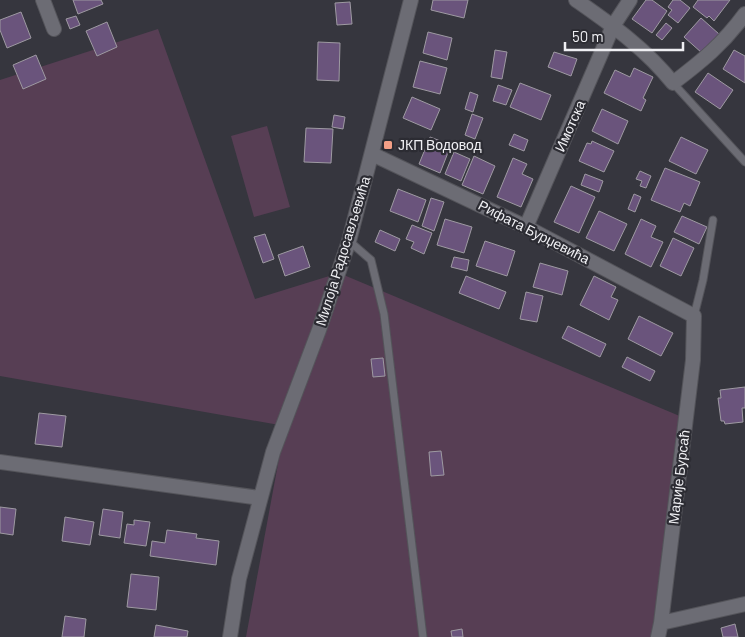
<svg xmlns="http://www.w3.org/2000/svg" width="745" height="637" font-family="Barlow,sans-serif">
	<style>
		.green { fill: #573e54 }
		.building { fill: #6a547c; stroke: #9e9aa2 }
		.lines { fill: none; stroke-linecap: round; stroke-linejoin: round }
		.lane-casing { stroke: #54545a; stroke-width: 9 }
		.street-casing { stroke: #54545a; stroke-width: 16 }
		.lane { stroke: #6c6c74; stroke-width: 7 }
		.street { stroke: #6c6c74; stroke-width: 14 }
		.poi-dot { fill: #f39f86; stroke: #2c2c33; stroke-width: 2 }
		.labels { text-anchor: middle; stroke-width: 4.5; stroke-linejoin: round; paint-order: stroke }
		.street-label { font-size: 14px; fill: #efeff3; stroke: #2c2c33 }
		.poi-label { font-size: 14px; fill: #efeff3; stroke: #2c2c33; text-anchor: start }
	</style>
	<rect width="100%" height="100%" fill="#36363e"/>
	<path class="green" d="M158 29 255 299 339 273 682 417 658 637H246L285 426 0 376V80Z
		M267 126 290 207 254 217 231 136Z"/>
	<path class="building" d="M73 0H101L103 4 78 14Z
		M433 0H468L464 18 431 10Z
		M646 0H652L667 11 652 33 632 19Z
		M673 0H680L690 8 678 23 668 15 672 10 668 7Z
		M698 0H730L714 21 709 16 707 18 693 7Z
		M350 2 352 24 337 25 335 3Z
		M21 12 31 38 7 48 0 30V20Z
		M76 16 80 25 70 29 66 19Z
		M701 18 719 34 702 53 684 37Z
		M107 22 117 47 97 56 86 31Z
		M666 23 672 28 662 40 656 35Z
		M428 32 452 38 447 60 423 53Z
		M318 42 340 43 339 81 317 80Z
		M495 50 507 52 502 79 491 77Z
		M734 50 745 56V83L723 69Z
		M554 52 577 59 571 76 548 67Z
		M36 55 46 79 23 89 13 65Z
		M420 61 447 68 440 94 413 87Z
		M634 68 653 77 643 98 646 100 641 111 604 93 615 70 630 77Z
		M708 73 733 90 720 109 695 92Z
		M520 83 551 95 541 120 510 107Z
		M498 85 512 90 506 105 493 101Z
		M470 92 478 95 473 112 465 109Z
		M412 97 440 109 431 130 403 118Z
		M602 109 628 121 618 144 592 131Z
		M472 114 483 118 475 139 465 135Z
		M334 115 345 117 343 129 332 127Z
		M306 128 333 129 331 163 304 162Z
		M514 134 528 140 524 151 509 145Z
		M430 137 451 145 440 173 419 164Z
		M681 137 708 150 696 174 669 161Z
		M592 141 614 151 604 172 579 161 587 143 591 144Z
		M454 152 470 159 461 181 445 174Z
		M474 156 495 166 483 194 462 185Z
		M513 158 527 164 522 174 533 179 521 207 497 197Z
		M665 168 700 182 690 206 684 203 680 212 651 200Z
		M640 171 651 176 646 188 640 186 642 181 636 179Z
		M585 174 603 181 599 192 581 185Z
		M571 186 595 197 579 233 554 222Z
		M398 189 426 200 418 222 390 211Z
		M634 194 641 197 635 212 628 209Z
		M431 198 444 202 434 231 422 226Z
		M599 211 627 224 614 251 586 238Z
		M682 216 707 227 699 244 674 232Z
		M445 219 472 227 464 253 437 245Z
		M641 219 656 226 651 237 663 242 651 267 625 254Z
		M412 225 432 233 424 254 411 248 414 242 406 239Z
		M380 230 400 239 395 251 375 242Z
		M265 234 274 259 263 263 254 237Z
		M673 238 694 248 681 276 660 266Z
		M485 241 515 251 507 276 476 266Z
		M303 246 310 267 285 276 278 255Z
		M454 257 469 260 467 271 451 267Z
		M540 263 568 271 562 295 533 287Z
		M466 276 506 292 499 309 459 293Z
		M594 276 616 287 611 297 618 300 609 320 580 305Z
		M526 292 543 296 537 322 520 319Z
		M639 316 673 333 661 356 628 339Z
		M568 326 606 344 600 357 562 338Z
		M627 357 655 371 650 381 622 367Z
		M383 358 385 376 373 377 371 359Z
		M745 387V408H742L743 422 725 424 724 421H721L718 398H721L720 390Z
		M39 413 66 416 62 447 35 444Z
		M441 451 444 475 431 476 429 452Z
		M0 507 16 509 13 535 0 533Z
		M103 509 123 512 120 538 99 535Z
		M65 517 94 522 90 545 62 541Z
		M134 520 150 522 146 546 124 543 127 524 134 525Z
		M167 530 197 534 196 538 219 541 216 565 150 556 152 541 165 543Z
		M131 574 159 577 156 610 127 607Z
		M65 616 86 619 84 637H62Z
		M735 624 738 637H723L721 628Z
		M156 625 188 631 187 637H154Z
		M462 629 463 637H452L451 631Z"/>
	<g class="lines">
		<defs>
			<path id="lane" d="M673 83 745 162
				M349 241 371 260 384 314 423 637
				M694 316 703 280 713 220"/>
			<path id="street" d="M43 0 54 29
				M576 0C613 26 645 48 673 83 702 61 723 44 745 14
				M372 154 526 227 694 316 693 360 661 623 658 637
				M526 227 613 26 630 0
				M0 462 260 498
				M661 623 745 604
				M230 637 239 579 273 452 319 330 349 241 411 0"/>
		</defs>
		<use href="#lane" class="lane-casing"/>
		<use href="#street" class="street-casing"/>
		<use href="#lane" class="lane"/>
		<use href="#street" class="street"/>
	</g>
	<rect class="poi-dot" x="383" y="140" width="10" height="10" rx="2.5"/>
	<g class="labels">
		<g class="street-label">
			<text transform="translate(570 126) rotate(-66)" y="5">Имотска</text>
			<text transform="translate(534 232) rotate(27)" y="5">Рифата Бурџевића</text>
			<text transform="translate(343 251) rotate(-73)" y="5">Милоја Радосављевића</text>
			<text transform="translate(679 477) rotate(-83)" y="5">Марије Бурсаћ</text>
		</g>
		<g class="poi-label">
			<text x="398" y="150">ЈКП Водовод</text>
		</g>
	</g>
	<path d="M565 42v8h118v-8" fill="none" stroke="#efeff3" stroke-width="2.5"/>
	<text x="572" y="42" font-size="15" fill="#efeff3" stroke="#2c2c33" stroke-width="4" paint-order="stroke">50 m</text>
</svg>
